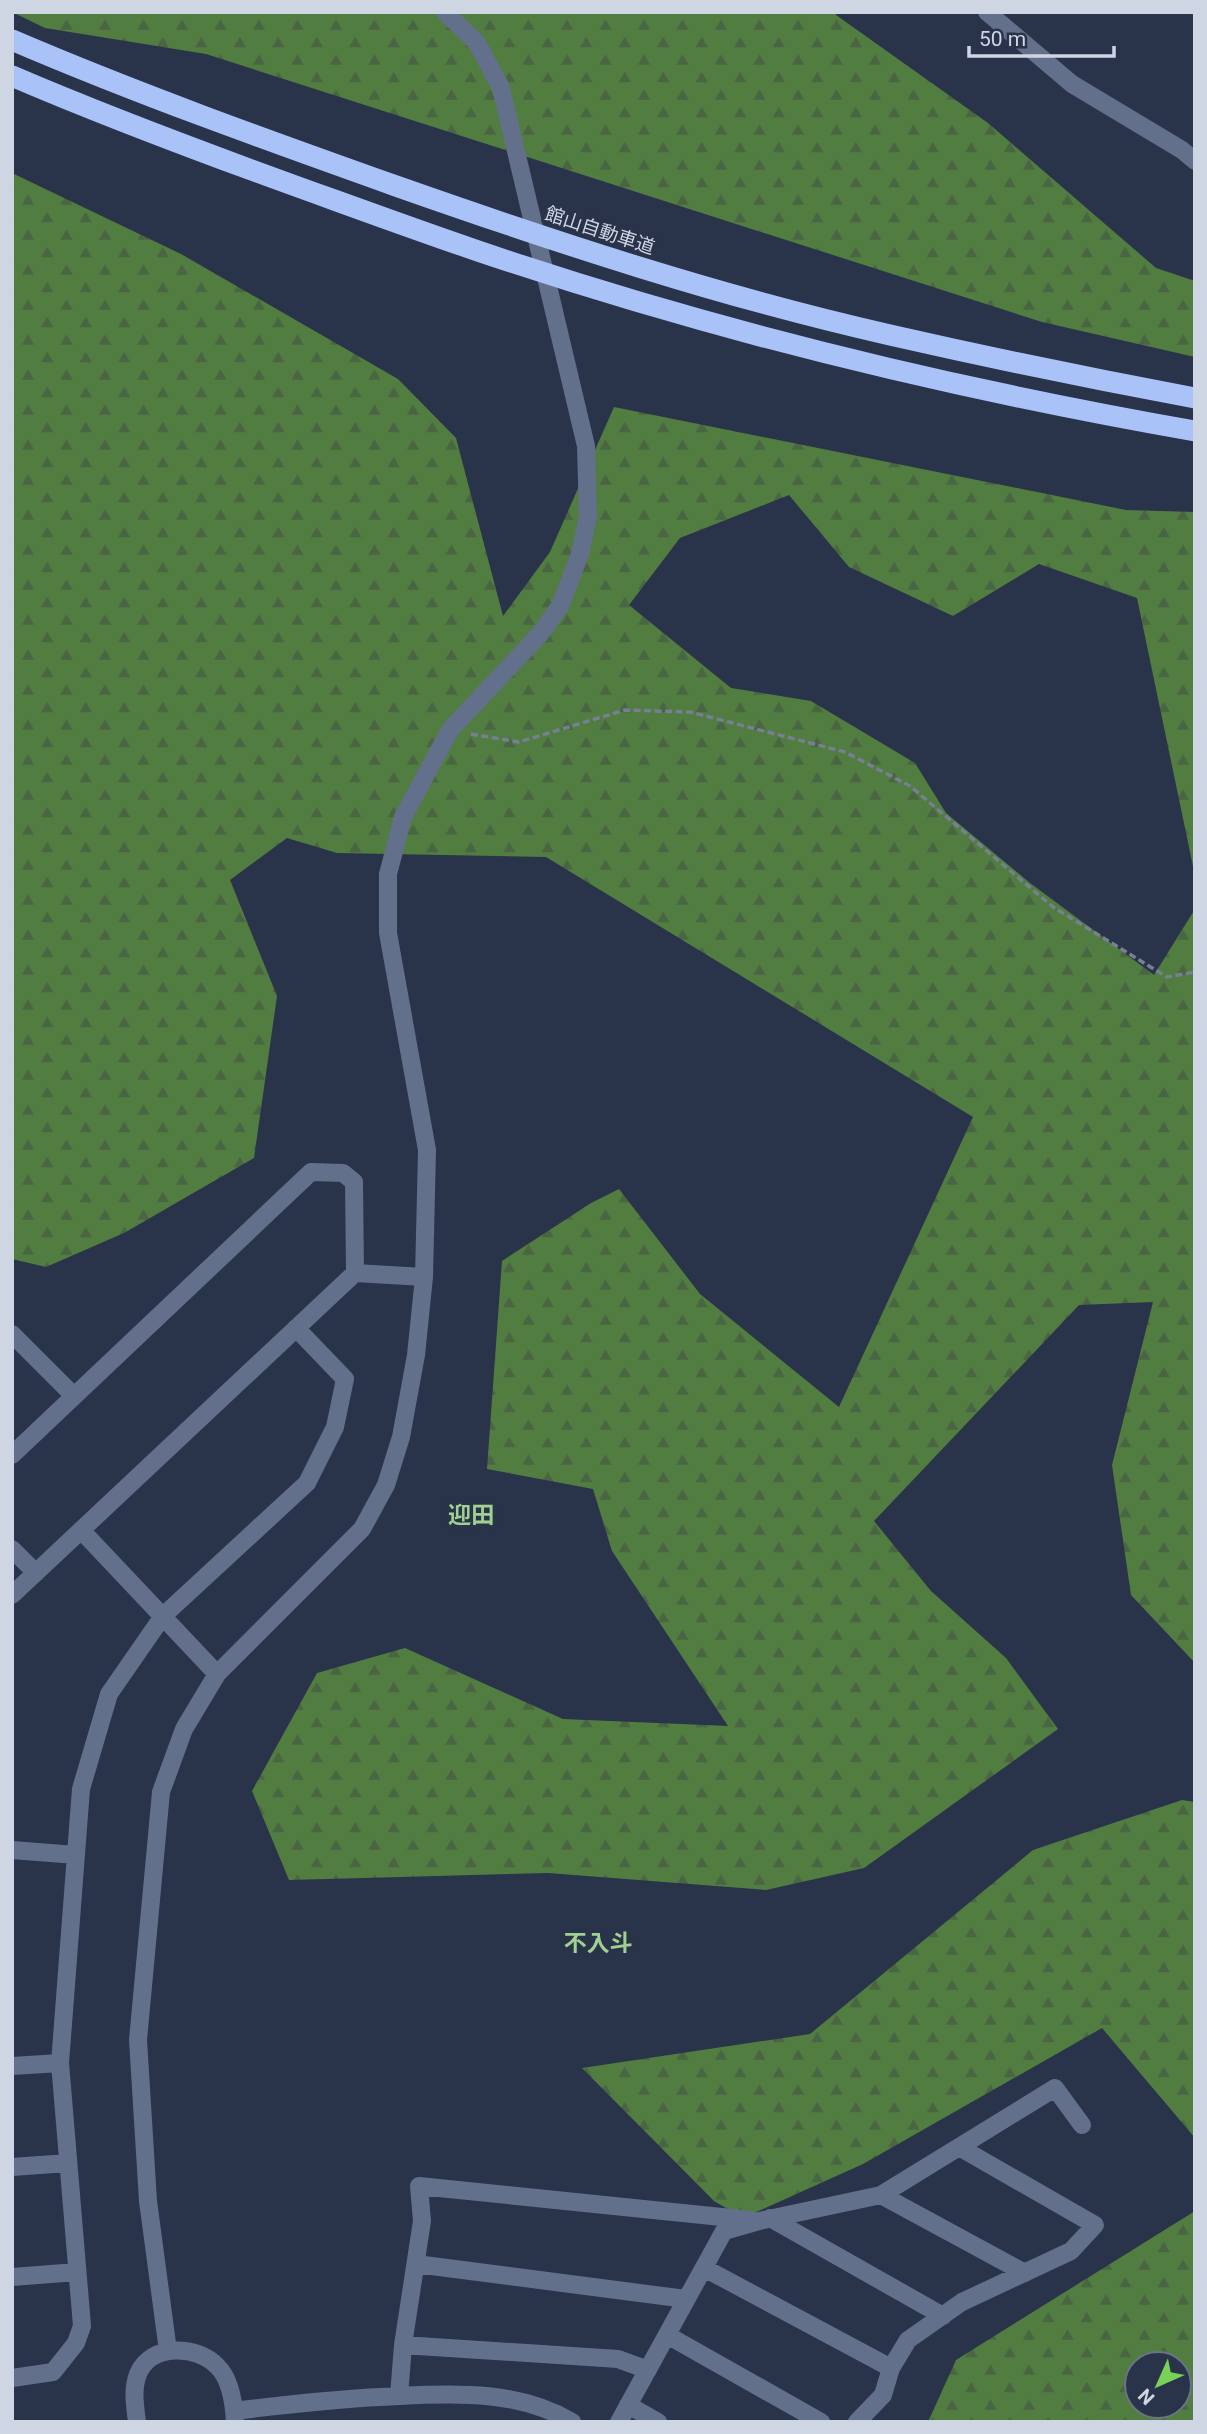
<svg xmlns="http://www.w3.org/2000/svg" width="1207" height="2434" font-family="Roboto,'Noto Sans JP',sans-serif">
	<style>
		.forest { fill: url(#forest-firs); fill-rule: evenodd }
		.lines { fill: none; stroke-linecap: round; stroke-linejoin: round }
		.path { stroke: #777f92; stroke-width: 3.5; stroke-dasharray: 7 3.5; stroke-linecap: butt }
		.minor { stroke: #63708b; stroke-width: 18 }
		.highway { stroke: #a9c2f8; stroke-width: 21 }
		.labels { text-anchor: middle; stroke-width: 7; stroke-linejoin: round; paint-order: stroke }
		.street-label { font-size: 19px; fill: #ced5e3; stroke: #293349 }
		.quarter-label { font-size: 23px; font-weight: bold; fill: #a1d091; stroke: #293349 }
	</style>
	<defs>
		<pattern id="forest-firs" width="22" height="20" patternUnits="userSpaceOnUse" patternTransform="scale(1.75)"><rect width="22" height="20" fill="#517d41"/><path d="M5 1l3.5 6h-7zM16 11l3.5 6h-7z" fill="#496542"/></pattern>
	</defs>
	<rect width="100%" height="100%" fill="#293349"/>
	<path class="forest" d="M12 12H836V15L988 123 1156 268 1195 281V357L1042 322 206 54 45 28Z
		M12 173 181 254 398 379 456 438 503 616 550 552 614 407 1126 510 1195 512V876L1137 598 1039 564 953 616 849 567 789 495 680 538 629 605 731 688 811 701 915 763 946 813 1030 883 1154 975 1195 909V1663L1131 1595 1112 1465 1153 1302 1079 1305 874 1521 931 1591 1006 1658 1058 1729 864 1868 766 1890 548 1873 289 1880 252 1791 317 1673 405 1648 563 1719 728 1726 612 1551 593 1489 487 1469 502 1261 591 1203 619 1189 700 1294 839 1407 973 1117 546 857 337 853 287 838 230 880 277 996 254 1158 124 1233 46 1267 12 1259Z
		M1182 1800 1195 1802V2138L1102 2028 863 2164 743 2218 714 2201 582 2068 810 2034 1033 1850Z
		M1195 2211V2422H928L956 2360ZM1137 2364H1179V2406H1137Z"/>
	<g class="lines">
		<path class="path" d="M471 734 519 742 625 710 690 712 845 752 910 786 1053 907 1167 977 1195 972"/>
		<path class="minor" d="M987 12 1072 84 1182 150 1195 161
			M355 1273 424 1277
			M12 1334 74 1396
			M12 1455 311 1172 343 1173 354 1182 355 1273 12 1595
			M81 1530 217 1674
			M12 1549 36 1573
			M12 1850 76 1855
			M12 2066 60 2063
			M12 2167 68 2163
			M881 2195 1025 2273
			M770 2218 943 2316
			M416 2264 686 2299
			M704 2268 891 2368
			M12 2277 77 2272
			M667 2335 821 2422
			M403 2345 618 2359 648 2370
			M168 2351 148 2201 138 2040 161 1792 184 1729 217 1674 362 1529 386 1485 401 1437 416 1355 424 1277 427 1150 388 933V874L403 817 450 730 540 634 560 606 580 554 588 517 586 446 501 88 477 43 445 12
			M12 2378 53 2372 76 2343 82 2326 60 2063 81 1789 109 1694 163 1616 307 1483 335 1427 345 1379 296 1328
			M399 2396 403 2345 422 2221 419 2186 751 2220
			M628 2405 658 2422
			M234 2411C290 2404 344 2398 400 2396 459 2393 520 2391 572 2422
			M137 2422C135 2405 132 2390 138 2374 151 2343 197 2345 217 2366 231 2379 234 2404 235 2422
			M619 2422 724 2231 759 2221 881 2195 1055 2088 1082 2125
			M857 2422 883 2395 891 2368 908 2340 962 2302 1071 2251 1095 2225 959 2147"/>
		<path class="highway" d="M12 40C138 94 267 140 396 186 558 243 722 297 890 335 991 358 1093 379 1195 398
			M12 76C119 122 228 162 337 201 384 218 431 235 478 251 708 329 955 389 1195 431"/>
	</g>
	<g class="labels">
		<g class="street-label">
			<text transform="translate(600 230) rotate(18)" y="7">館山自動車道</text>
		</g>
		<g class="quarter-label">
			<text x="471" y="1523">迎田</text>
			<text x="598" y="1951">不入斗</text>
		</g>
	</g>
	<rect width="1207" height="2434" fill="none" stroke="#ced5e3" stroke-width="28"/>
	<g transform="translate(1158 2385) rotate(225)"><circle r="33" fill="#293349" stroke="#6b7487" stroke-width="2"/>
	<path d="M0-5L12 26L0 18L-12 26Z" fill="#79d157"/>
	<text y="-10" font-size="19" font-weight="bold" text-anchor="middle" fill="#ced5e3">N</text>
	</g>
	<path d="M969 46v10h145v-10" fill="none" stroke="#ced5e3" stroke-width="3.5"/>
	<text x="979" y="46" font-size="21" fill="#ced5e3" stroke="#293349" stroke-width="5" paint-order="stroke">50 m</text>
</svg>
